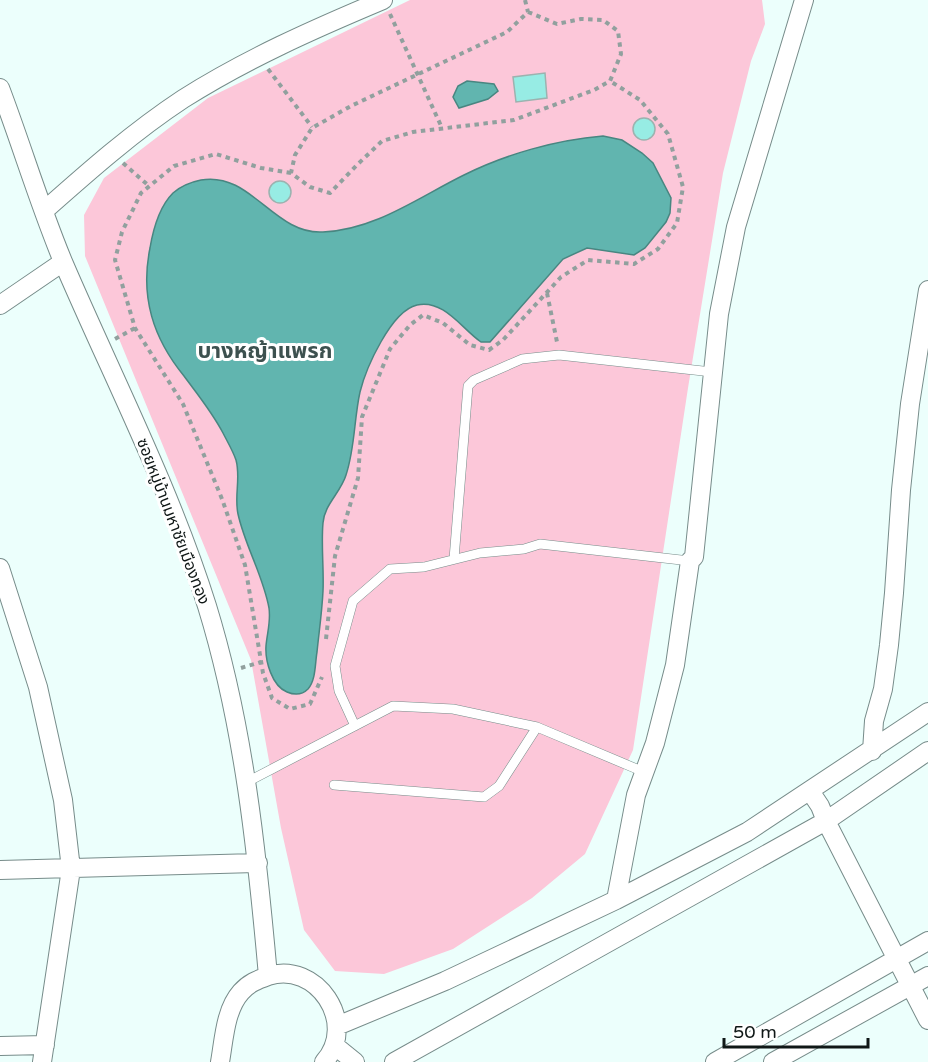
<svg xmlns="http://www.w3.org/2000/svg" width="928" height="1062" font-family="'Varela Round','Noto Sans Thai',sans-serif">
	<style>
		.green { fill: #fcc7d9 }
		.water { fill: #61b5af; stroke: #488681; stroke-width: 1.5 }
		.building { fill: #97ece4; stroke: #9cb2af; stroke-width: 1.5 }
		.lines { fill: none; stroke-linecap: round; stroke-linejoin: round }
		.service-casing { stroke: #778c8a; stroke-width: 10 }
		.minor-casing { stroke: #778c8a; stroke-width: 20 }
		.path { stroke: #91a09e; stroke-width: 4; stroke-dasharray: 4.5 4.5; stroke-linecap: butt }
		.service { stroke: #fff; stroke-width: 9 }
		.minor { stroke: #fff; stroke-width: 18 }
		.labels { text-anchor: middle; stroke-width: 6; stroke-linejoin: round; paint-order: stroke }
		.street-label { font-size: 16px; fill: #0f1716; stroke: #fff }
		.district-label { font-size: 22px; font-weight: bold; fill: #3d514f; stroke: #fff }
	</style>
	<rect width="100%" height="100%" fill="#ecfffc"/>
	<path class="green" d="M410 0H762L765 24 751 61 723 173 688 388 633 750 585 854 532 898 453 949 384 974 335 971 304 930 281 828 251 660 85 256 84 215 104 178 208 98Z"/>
	<path class="water" d="M467 81 494 84 498 91 488 99 459 108 453 97 458 86Z
		M603 136 622 140 642 153 653 163 671 198 670 213 666 222 645 248 634 255 587 248 563 259 490 342H481C462 329 444 299 417 305 391 311 366 368 360 392 354 419 355 448 346 475 341 492 324 505 323 523 321 545 324 569 323 591 322 612 319 632 317 652 315 663 316 680 308 689 302 695 294 695 287 692 272 686 265 661 266 646 267 633 271 622 269 608 263 575 245 546 238 514 234 496 241 478 236 460 233 451 227 441 223 433 212 412 198 395 184 376 153 338 140 297 150 248 153 230 160 206 173 193 181 186 191 182 201 180 251 171 274 235 323 232 375 230 419 197 464 175 506 154 556 140 603 136Z"/>
	<path class="building" d="M545 73 547 98 516 102 513 77Z
		M633 129a11 11 0 1 1 22 0a11 11 0 1 1-22 0Z
		M269 192a11 11 0 1 1 22 0a11 11 0 1 1-22 0Z"/>
	<g class="lines">
		<defs>
			<path id="service" d="M454 559 468 386 474 380 522 359 559 355 712 372
				M355 726 339 691 335 666 353 601 390 569 424 567 480 553 524 549 540 544 690 561
				M245 783 393 706 453 709 537 727 644 772
				M334 785 484 797 499 786 537 727"/>
			<path id="minor" d="M0 88C22 146 40 207 64 264 113 378 170 488 207 606 244 726 257 852 268 976
				M45 210C89 171 133 132 183 99 246 59 314 29 383 0
				M0 305 63 262
				M0 568 38 687 63 800 71 869 42 1062
				M872 751 874 721 883 689 889 645 894 593 901 490 910 404 928 290
				M810 791 820 806 826 821 928 1020
				M0 870 258 863
				M616 900 747 832 928 712
				M337 1026 445 981 616 900 636 795 655 743 675 665 690 561 694 557 719 314 736 227 804 0
				M334 1045 355 1062
				M0 1046 45 1045
				M220 1062C224 1040 225 1010 241 992 249 983 257 980 268 976 316 960 359 1023 324 1062
				M394 1062 826 821 928 751
				M715 1062 928 941
				M773 1062 928 976"/>
		</defs>
		<use href="#service" class="service-casing"/>
		<use href="#minor" class="minor-casing"/>
		<path class="path" d="M525 0 528 12
			M528 12 557 24 581 19 603 20 618 31 621 54 610 81 594 90 514 120 413 132 382 141 358 164 330 193 310 187 291 173 295 155 312 128 351 106 507 32Z
			M390 14 442 128
			M268 69 312 127
			M123 163 149 186
			M291 173 261 168 216 154 174 166 141 193 122 232 115 260 135 328 183 404 222 499 245 565 263 673 272 698 290 709 310 704 322 677
			M547 293 557 342
			M115 339 135 328
			M326 639 335 556 358 478 362 417 390 349 410 325 423 315 443 323 470 345 489 350 503 340 561 277 588 260 634 264 658 249 677 223 683 187 668 134 640 100 610 81
			M241 668 261 662"/>
		<use href="#service" class="service"/>
		<use href="#minor" class="minor"/>
	</g>
	<g class="labels">
		<g class="street-label">
			<text transform="translate(174 521) rotate(69)" y="6">ซอยหมู่บ้านมหาชัยเมืองทอง</text>
		</g>
		<g class="district-label">
			<text x="265" y="358">บางหญ้าแพรก</text>
		</g>
	</g>
	<path d="M724 1038v9h144v-9" fill="none" stroke="#0f1716" stroke-width="3"/>
	<text x="733" y="1038" font-size="18" fill="#0f1716" stroke="#ffffff" stroke-width="4.5" paint-order="stroke">50 m</text>
</svg>
